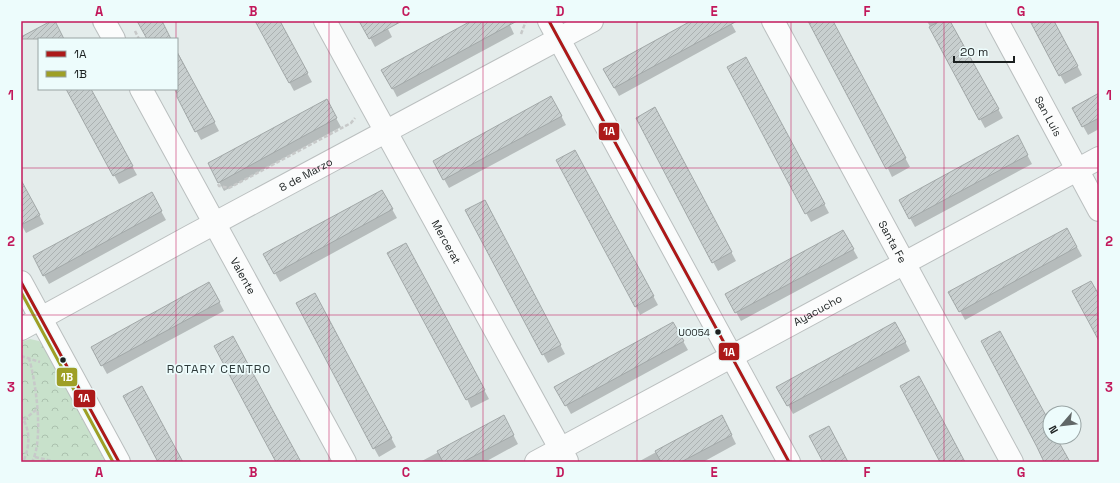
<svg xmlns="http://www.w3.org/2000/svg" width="1120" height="483" font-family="'Space Grotesk',sans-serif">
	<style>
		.park { fill: url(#park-crowns) }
		.shadow { fill: #0003 }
		.building { fill: url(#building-hatch); stroke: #a2a8a8 }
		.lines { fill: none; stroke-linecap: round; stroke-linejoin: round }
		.minor-casing { stroke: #babfbf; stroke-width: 24 }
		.path { stroke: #c7c9c9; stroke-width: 2.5; stroke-dasharray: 4 2; stroke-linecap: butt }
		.minor { stroke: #fbfcfc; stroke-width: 22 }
		.bus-1-casing { stroke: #edfcfc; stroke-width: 6 }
		.bus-2-casing { stroke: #edfcfc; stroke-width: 6 }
		.bus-1 { stroke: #ac1919; stroke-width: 3 }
		.bus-2 { stroke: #9e9f26; stroke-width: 3 }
		.grid { fill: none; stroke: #c2185b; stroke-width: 1; stroke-opacity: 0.55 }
		.bus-dot { fill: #1b2020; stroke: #edfcfc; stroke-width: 1.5 }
		.labels { text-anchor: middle; stroke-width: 3.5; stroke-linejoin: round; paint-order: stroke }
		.bus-label { font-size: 10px; fill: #1b2020; stroke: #edfcfc; text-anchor: end }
		.street-label { font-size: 11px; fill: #1b2020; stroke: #edfcfc }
		.neighbourhood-label { font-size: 12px; letter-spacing: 1px; fill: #2e3a3a; stroke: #edfcfc }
		.line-badge { stroke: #edfcfc; stroke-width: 1.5 }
		.badge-label { font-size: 11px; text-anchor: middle; font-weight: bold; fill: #fff }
		.neatline { fill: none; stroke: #c2185b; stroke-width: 1.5 }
		.grid-label { font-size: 13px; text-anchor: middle; font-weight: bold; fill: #c2185b }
	</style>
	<defs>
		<pattern id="park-crowns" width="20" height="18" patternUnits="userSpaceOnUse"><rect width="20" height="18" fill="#c8e1cb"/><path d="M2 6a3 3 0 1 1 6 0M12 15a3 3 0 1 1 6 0" fill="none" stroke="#abc1ae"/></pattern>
		<pattern id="building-hatch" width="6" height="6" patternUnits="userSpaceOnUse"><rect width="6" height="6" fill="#c8cfcf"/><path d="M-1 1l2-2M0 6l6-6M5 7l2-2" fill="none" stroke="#abb1b1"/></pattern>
	</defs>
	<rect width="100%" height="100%" fill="#e4eceb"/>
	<path class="park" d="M30 339 39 341 46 348 109 462H21V342Z"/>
	<path class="shadow" d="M256 21H279L312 82 294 91Z
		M361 21H384L392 37 375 47Z
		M473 21H508L514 34 397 97 383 70Z
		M692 21H730L736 32 619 96 604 69Z
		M817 21H832L910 167 892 177Z
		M927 21H950L1003 118 985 128Z
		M1031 21H1054L1082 75 1065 84Z
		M177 51 219 131 201 140 174 89H177Z
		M750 67 829 213 811 222 728 68Z
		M67 89H90L137 175 119 184Z
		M1099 94V129L1088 135 1083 126Z
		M556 106 566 125 449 188 434 161Z
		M331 109 341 127 224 191 219 182Z
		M660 117 736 261 718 271 637 118Z
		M1022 145 1032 164 915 227 900 200Z
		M580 160 658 305 640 315 636 306Z
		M21 181 44 224 26 233 21 224Z
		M382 191 397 218 280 282 275 273Z
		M151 193 166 220 49 284 44 275Z
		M489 210 565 354 548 363 466 211Z
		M843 231 858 258 741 321 726 294Z
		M1072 238 1082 256 965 320 960 311Z
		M411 253 489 399 471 408 467 399Z
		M214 292 224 311 107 374 92 347Z
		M320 303 396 447 379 457 374 448Z
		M678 332 688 350 571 414 556 387Z
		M900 332 910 351 793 414 778 387Z
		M722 416 736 444 703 462H638Z
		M504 417 518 444 485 462H420Z"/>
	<path class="building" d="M51 21H55L64 39H21V37Z
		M137 21H162L171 39H147Z
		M255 21H280L308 73 289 83Z
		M359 21H402L369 39Z
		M471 21H517L392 89 381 70Z
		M691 21H737L614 88 603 69Z
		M808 21H833L906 158 886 169Z
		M940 21H950L999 109 979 120 929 27Z
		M1030 21H1054L1078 66 1059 76Z
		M177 52 215 122 195 132 177 97Z
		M746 57 825 204 805 214 727 67Z
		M66 89H91L133 166 113 176Z
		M1099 93V118L1082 127 1072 108Z
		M551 96 562 116 443 180 433 161Z
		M327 99 337 118 218 183 208 163Z
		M655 107 732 252 712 263 636 118Z
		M1018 135 1028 155 909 219 899 200Z
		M575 150 654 296 635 307 556 160Z
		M21 180 40 215 21 225Z
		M382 190 393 209 274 274 263 254Z
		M152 192 162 211 43 276 33 256Z
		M485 200 561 345 542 355 465 210Z
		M1067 228 1077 247 959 312 948 292Z
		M843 230 854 249 735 313 725 294Z
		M406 243 485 390 466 400 387 253Z
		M1091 281 1099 295V341L1072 291Z
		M209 282 220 302 101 366 91 347Z
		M315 293 392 438 373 449 296 303Z
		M673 322 684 341 565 406 554 387Z
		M895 322 906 342 787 406 776 387Z
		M1000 331 1050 423V437H1056L1070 462H1044L1037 447 981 341Z
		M233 336 272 409 301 462H276L262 436 214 346Z
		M919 376 940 415 965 462H940L900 386Z
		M142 386 170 438 183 462H158L123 396Z
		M504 415 514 435 463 462H443L437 451Z
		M722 415 732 435 681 462H661L655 451Z
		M829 426 848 462H823L809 436Z"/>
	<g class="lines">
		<defs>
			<g id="minor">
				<path d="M104 21 114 39"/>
				<path id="s1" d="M325 21 567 461"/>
				<path d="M549 21 789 462"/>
				<path id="s2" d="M773 21 1012 462"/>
				<path id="s3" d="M997 21 1099 210"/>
				<path id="s4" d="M141 89 345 462"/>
				<path d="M21 282 119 462"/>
				<path id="s5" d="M21 329 189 237 592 21"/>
				<path id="s6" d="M536 462 1099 158"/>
			</g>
		</defs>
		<use href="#minor" class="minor-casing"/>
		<path class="path" d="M135 31 139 39
			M521 34 526 21
			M218 184 219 186 229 188 351 123 355 118
			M21 356 40 362
			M29 358C36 383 44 439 32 462
			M21 416C31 430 30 447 23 462
			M24 420 37 409
			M35 457 56 462"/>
		<use href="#minor" class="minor"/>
		<defs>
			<path id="bus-1" d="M549 21 789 462
				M21 282 119 462"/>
			<path id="bus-2" d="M21 292 113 462"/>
		</defs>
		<use href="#bus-1" class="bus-1-casing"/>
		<use href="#bus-2" class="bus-2-casing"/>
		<use href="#bus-1" class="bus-1"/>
		<use href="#bus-2" class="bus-2"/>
	</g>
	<path class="grid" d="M176 21V39M329 21V462M483 21V462M637 21V462M791 21V462M944 21V462M176 89V462M21 168H1099M21 315H1099"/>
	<g class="bus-dot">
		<circle cx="718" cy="332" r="3.5"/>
		<circle cx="63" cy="360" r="3.5"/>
	</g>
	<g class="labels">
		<g class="bus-label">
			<text x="710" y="336">U0054</text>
		</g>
		<g class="street-label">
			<text dy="4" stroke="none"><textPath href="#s3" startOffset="108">San Luis</textPath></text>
			<text dy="4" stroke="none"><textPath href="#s5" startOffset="324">8 de Marzo</textPath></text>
			<text dy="4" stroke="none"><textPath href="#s1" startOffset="252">Mercerat</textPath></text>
			<text dy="4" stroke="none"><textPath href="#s2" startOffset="251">Santa Fe</textPath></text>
			<text dy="4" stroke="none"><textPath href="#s4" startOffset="213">Valente</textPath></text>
			<text dy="4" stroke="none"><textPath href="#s6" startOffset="320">Ayacucho</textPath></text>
		</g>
		<g class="neighbourhood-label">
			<text x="219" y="373">ROTARY CENTRO</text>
		</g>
	</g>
	<g class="line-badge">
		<rect x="598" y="122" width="22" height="19" rx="4" fill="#ac1919"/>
		<rect x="718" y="342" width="22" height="19" rx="4" fill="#ac1919"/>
		<rect x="56" y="367" width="22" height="20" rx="4" fill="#9e9f26"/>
		<rect x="73" y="389" width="23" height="19" rx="4" fill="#ac1919"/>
	</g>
	<g class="badge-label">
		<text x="609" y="135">1A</text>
		<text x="729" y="356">1A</text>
		<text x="67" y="381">1B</text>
		<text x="84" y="402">1A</text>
	</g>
	<rect width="1120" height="483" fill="none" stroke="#edfcfc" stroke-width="44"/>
	<rect x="38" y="38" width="140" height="52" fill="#edfcfc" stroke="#99a4a4"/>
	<rect x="46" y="51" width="20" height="6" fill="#ac1919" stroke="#99a4a4"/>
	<text x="74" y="58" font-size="12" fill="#1b2020">1A</text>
	<rect x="46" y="71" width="20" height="6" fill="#9e9f26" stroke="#99a4a4"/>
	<text x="74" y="78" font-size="12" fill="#1b2020">1B</text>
	<g transform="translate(1062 425) rotate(242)"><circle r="19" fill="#edfcfc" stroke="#99a4a4"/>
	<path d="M0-3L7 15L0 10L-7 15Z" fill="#616767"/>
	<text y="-6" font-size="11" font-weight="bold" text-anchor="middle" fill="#1b2020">N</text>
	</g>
	<path d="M954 56v6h60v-6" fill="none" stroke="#1b2020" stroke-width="2"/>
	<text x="960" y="56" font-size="12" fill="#1b2020" stroke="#edfcfc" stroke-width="3" paint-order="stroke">20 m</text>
	<rect x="22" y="22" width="1076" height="439" class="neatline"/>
	<g class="grid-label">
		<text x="99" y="16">A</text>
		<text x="253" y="16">B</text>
		<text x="406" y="16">C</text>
		<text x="560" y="16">D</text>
		<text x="714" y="16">E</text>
		<text x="867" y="16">F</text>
		<text x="1021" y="16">G</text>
		<text x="11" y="100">1</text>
		<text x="1109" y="100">1</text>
		<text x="11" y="246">2</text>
		<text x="1109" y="246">2</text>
		<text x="11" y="392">3</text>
		<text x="1109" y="392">3</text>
		<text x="99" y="477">A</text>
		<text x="253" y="477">B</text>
		<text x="406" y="477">C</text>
		<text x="560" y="477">D</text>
		<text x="714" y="477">E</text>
		<text x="867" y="477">F</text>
		<text x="1021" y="477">G</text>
	</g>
</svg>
